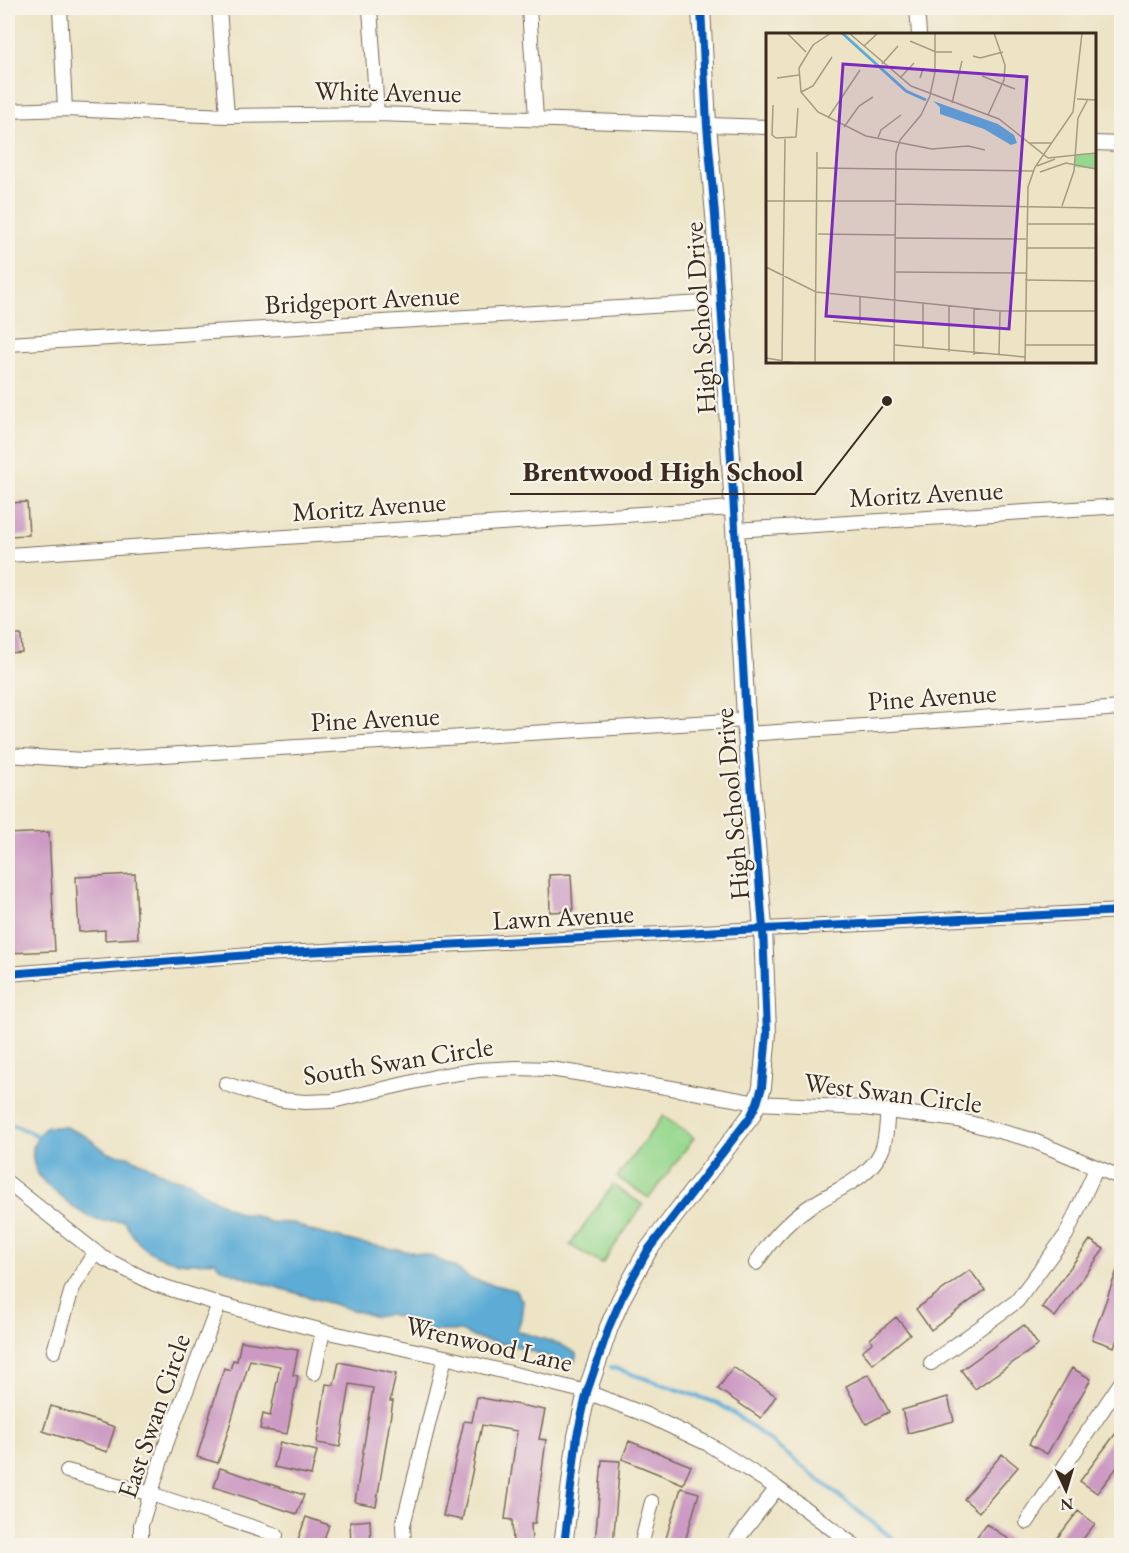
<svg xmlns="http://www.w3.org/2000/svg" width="1129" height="1553" font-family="'EB Garamond',serif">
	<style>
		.green { fill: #97d88f; stroke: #698156; stroke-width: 1.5 }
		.water { fill: #5cacd6; stroke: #4c6b7a; stroke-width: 1.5 }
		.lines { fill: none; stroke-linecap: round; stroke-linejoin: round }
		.stream { stroke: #5cacd6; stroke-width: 4 }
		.building { fill: #cc9ac3 }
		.street-casing { stroke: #796b59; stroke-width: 16 }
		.secondary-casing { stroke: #796b59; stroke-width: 20 }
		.street { stroke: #fff; stroke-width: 14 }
		.secondary { stroke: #fff; stroke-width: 18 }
		.cycleway-casing { stroke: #f7f3e8; stroke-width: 11 }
		.cycleway { stroke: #0057b8; stroke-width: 8 }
		.labels { text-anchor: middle; stroke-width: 4.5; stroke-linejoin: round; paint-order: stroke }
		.street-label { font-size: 27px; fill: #3b2a1e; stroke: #f7f3e8 }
		.inset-river { fill: none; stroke: #5cacd6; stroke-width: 3 }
		.inset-road { fill: none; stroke: #a69a83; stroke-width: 1.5 }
		.view { fill: #7b2cbf; fill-opacity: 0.15; stroke: #7b2cbf; stroke-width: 3 }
		.inset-edge { fill: none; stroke: #3b2a1e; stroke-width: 3 }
		.leader { fill: none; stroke: #3b2a1e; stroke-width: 2 }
		.callout-dot { fill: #3b2a1e; stroke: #f7f3e8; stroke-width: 2 }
		.callout-label { font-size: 28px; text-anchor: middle; font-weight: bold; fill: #3b2a1e; stroke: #f7f3e8; stroke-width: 4.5; stroke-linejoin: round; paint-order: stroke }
	</style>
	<rect width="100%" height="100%" fill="#f7f3e8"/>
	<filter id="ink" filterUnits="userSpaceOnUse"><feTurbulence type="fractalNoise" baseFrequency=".0167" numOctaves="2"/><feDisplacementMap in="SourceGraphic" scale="12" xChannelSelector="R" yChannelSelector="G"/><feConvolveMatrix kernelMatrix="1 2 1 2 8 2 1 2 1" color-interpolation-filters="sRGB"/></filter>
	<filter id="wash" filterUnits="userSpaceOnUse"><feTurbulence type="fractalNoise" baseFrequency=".008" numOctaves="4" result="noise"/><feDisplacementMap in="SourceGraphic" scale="24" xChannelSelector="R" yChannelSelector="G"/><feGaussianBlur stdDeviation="1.35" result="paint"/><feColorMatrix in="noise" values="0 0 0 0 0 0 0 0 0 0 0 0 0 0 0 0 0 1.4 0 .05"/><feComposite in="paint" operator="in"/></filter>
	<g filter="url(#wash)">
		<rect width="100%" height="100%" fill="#ede4c6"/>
		<path class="green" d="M663 1116 694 1138 649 1198 617 1177Z
			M613 1185 643 1205 602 1264 570 1245Z"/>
		<path class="water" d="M46 1127H66L87 1137 108 1153 128 1156 170 1177 190 1182 202 1193 241 1214H252L269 1222 294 1223 311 1231 360 1243 428 1255 453 1266 471 1279 515 1290 523 1302 521 1319 517 1331 560 1344 577 1354 574 1363H566L519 1347 475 1338 461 1331H433L407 1327 399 1317 389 1314 376 1317 252 1280 220 1268 215 1261C191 1266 159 1262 141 1245 134 1239 129 1229 124 1221 116 1220 104 1223 97 1220 83 1215 76 1209 65 1200 56 1192 43 1184 38 1174 28 1155 32 1140 46 1127Z"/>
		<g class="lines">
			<path class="stream" d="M8 1123 41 1137
				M611 1367 717 1403 735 1414 798 1463 902 1546"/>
		</g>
		<g id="blocks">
			<path class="building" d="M27 502 29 535 8 536V503Z
				M8 635H21L22 652 8 653Z
				M49 832 55 951 8 953V834Z
				M135 874 138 938 105 940V930L79 932 76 877Z
				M571 874 573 911 550 912 549 875Z
				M1090 1240 1104 1249 1055 1317 1042 1307Z
				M1120 1262H1122V1327L1114 1347 1092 1339Z
				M970 1270 985 1290 931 1330 916 1309Z
				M896 1317 910 1334 873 1364 862 1351 873 1342 870 1339Z
				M1024 1325 1038 1345 975 1389 961 1370Z
				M241 1341 298 1350 293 1375 298 1376 287 1434 260 1429 263 1414 270 1416 280 1366 250 1360 218 1463 197 1457 224 1368 230 1370 233 1360 237 1361Z
				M339 1362 396 1374 390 1401H393L376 1506 355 1502 373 1388 350 1384 340 1447 317 1443 326 1384 334 1385Z
				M733 1367 776 1396 761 1418 718 1389Z
				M1072 1368 1091 1379 1047 1454 1029 1444Z
				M869 1374 889 1412 866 1424 846 1386Z
				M477 1397 545 1410 539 1439 546 1440 535 1523H531L532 1545H513L512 1520 505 1519 517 1431 482 1425 462 1520 443 1516 464 1421 472 1422Z
				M948 1397 954 1421 908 1433 902 1410Z
				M51 1406 115 1427 107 1452 43 1431Z
				M1122 1425V1461L1097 1493 1080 1481Z
				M629 1441 691 1466 683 1484 622 1459Z
				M280 1442 317 1451 311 1475 274 1467Z
				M1002 1454 1018 1467 979 1512 964 1499Z
				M602 1460 620 1461 613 1545 595 1544Z
				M220 1468 304 1495 297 1514 214 1487Z
				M681 1488 699 1493 684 1545H664Z
				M1078 1511 1095 1524 1078 1545H1052Z
				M306 1517 329 1525 322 1545H296Z
				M370 1520 371 1545H351L350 1522Z
				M986 1524 1018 1545H979L973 1542Z"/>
		</g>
	</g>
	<g filter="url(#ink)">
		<use href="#blocks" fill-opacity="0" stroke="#796b59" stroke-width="1.5"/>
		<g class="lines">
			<defs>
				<path id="street" d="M60 8 65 109
					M219 8 227 116
					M370 8 377 114
					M529 8 536 119
					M917 8 919 34
					M8 111 65 109 227 116 377 114 768 127
					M1094 143 1122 144
					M8 344 720 302
					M734 530 1122 506
					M8 555 733 508
					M747 734 1122 708
					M8 755 82 760 746 720
					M8 974 264 954 1122 911
					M226 1084 263 1096 283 1100 305 1102 332 1101 439 1076 478 1070 516 1068 550 1069 660 1086 757 1103 864 1108 958 1120 1029 1139 1122 1178
					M8 1183 103 1258 155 1284 219 1304 323 1331 445 1357 587 1392 649 1416 708 1444 777 1488 855 1546
					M756 1263C772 1238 791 1217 817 1202 840 1188 869 1177 881 1152 887 1140 886 1124 888 1111
					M54 1351 72 1289 95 1252
					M931 1363 1017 1301 1066 1235 1097 1167
					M314 1373 323 1331
					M67 1471 151 1494 276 1535
					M1027 1522 1122 1381
					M141 1546V1525L166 1444 219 1304
					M404 1546 403 1525 445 1357
					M641 1546 652 1502
					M732 1546 777 1488"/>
				<path id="secondary" d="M563 1546 577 1436 587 1392 609 1327 622 1297 648 1250 750 1117 757 1103 762 1087 767 1033 763 928 747 734 728 408 715 215 707 125 701 8"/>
			</defs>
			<use href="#street" class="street-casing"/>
			<use href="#secondary" class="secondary-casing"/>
			<use href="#street" class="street"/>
			<use href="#secondary" class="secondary"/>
			<defs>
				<path id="cycleway" d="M8 974 264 954 1122 911
					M564 1546 577 1436 587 1392 609 1327 622 1297 648 1250 750 1117 757 1103 762 1087 767 1033 763 928 747 734 728 408 715 215 707 125 701 8"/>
			</defs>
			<use href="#cycleway" class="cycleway-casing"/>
			<use href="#cycleway" class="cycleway"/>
		</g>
	</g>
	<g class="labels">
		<g class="street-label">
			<text transform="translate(388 92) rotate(1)" y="9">White Avenue</text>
			<text transform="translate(362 300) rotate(-3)" y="9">Bridgeport Avenue</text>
			<text transform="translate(700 318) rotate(-94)" y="9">High School Drive</text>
			<text transform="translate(926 494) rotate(-3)" y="9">Moritz Avenue</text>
			<text transform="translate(369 507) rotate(-4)" y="9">Moritz Avenue</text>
			<text transform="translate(932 697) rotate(-4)" y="9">Pine Avenue</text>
			<text transform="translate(375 719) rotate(-3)" y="9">Pine Avenue</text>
			<text transform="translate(732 804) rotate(-95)" y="9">High School Drive</text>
			<text transform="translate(563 917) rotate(-3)" y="9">Lawn Avenue</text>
			<text transform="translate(398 1061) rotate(-9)" y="9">South Swan Circle</text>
			<text transform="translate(893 1093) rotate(7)" y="9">West Swan Circle</text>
			<text transform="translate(489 1344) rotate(13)" y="9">Wrenwood Lane</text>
			<text transform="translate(154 1416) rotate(-71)" y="9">East Swan Circle</text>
		</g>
	</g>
	<g transform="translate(766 33)">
		<rect width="330" height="330" fill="#ede4c6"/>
		<path d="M330 120V136L309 134V121Z" fill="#97d88f"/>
		<path d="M167 68 232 91 248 102 251 110 245 112 218 96 174 81V74Z" fill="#5cacd6"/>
		<path class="inset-river" d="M76 0 140 58 160 67"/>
		<path class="inset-road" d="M21 0 40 19M65 0 47 12 33 35 35 59 52 79 100 103 166 116 202 113 219 117M83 0 145 53 233 86 282 125 330 120M144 8 170 19H186M98 13 112 0M207 23 214 25 237 19M116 31 132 13M216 43 249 56M11 45 33 42M134 45 148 30M154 45 157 36 169 39M35 59 47 53 66 24M311 66 330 67M186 70 196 28M7 72 6 102 10 105 30 104 32 75M222 82 238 47 239 32 228 0M62 85 94 37M78 94 93 73 107 64M112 105 115 97 135 82M263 110H285M271 133 289 126M52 135 267 138M274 139 300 130 330 136M0 168H130M130 171 330 175M296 173 308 138 312 85 322 66M261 191H330M52 201 130 202M130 205 260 206M260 215H330M0 234 50 259 234 278H330M130 239 260 240M259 247 330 248M67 288 129 294M94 291V264M129 312 259 324M259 312H330M157 316V271M183 319V273M208 322V275M233 322 234 278M0 325 30 330M16 328 19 106M49 330 51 119M128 330 130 120 134 107 155 82 164 63 169 39V0M259 330 262 154 269 134 307 79 316 0"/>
		<path class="view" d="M77 31 261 44 243 296 60 283Z"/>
		<rect width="330" height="330" class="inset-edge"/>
	</g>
	<path class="leader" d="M887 401L815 494H510"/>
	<circle class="callout-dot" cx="887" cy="401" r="6"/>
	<g class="callout-label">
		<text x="663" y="481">Brentwood High School</text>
	</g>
	<rect width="1129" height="1553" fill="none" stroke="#f7f3e8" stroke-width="30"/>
	<g transform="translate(1066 1490) rotate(176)" stroke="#f7f3e8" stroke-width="4.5" paint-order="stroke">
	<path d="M0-4.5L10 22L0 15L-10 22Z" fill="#3b2a1e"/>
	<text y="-9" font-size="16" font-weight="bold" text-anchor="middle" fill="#3b2a1e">N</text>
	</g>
</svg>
